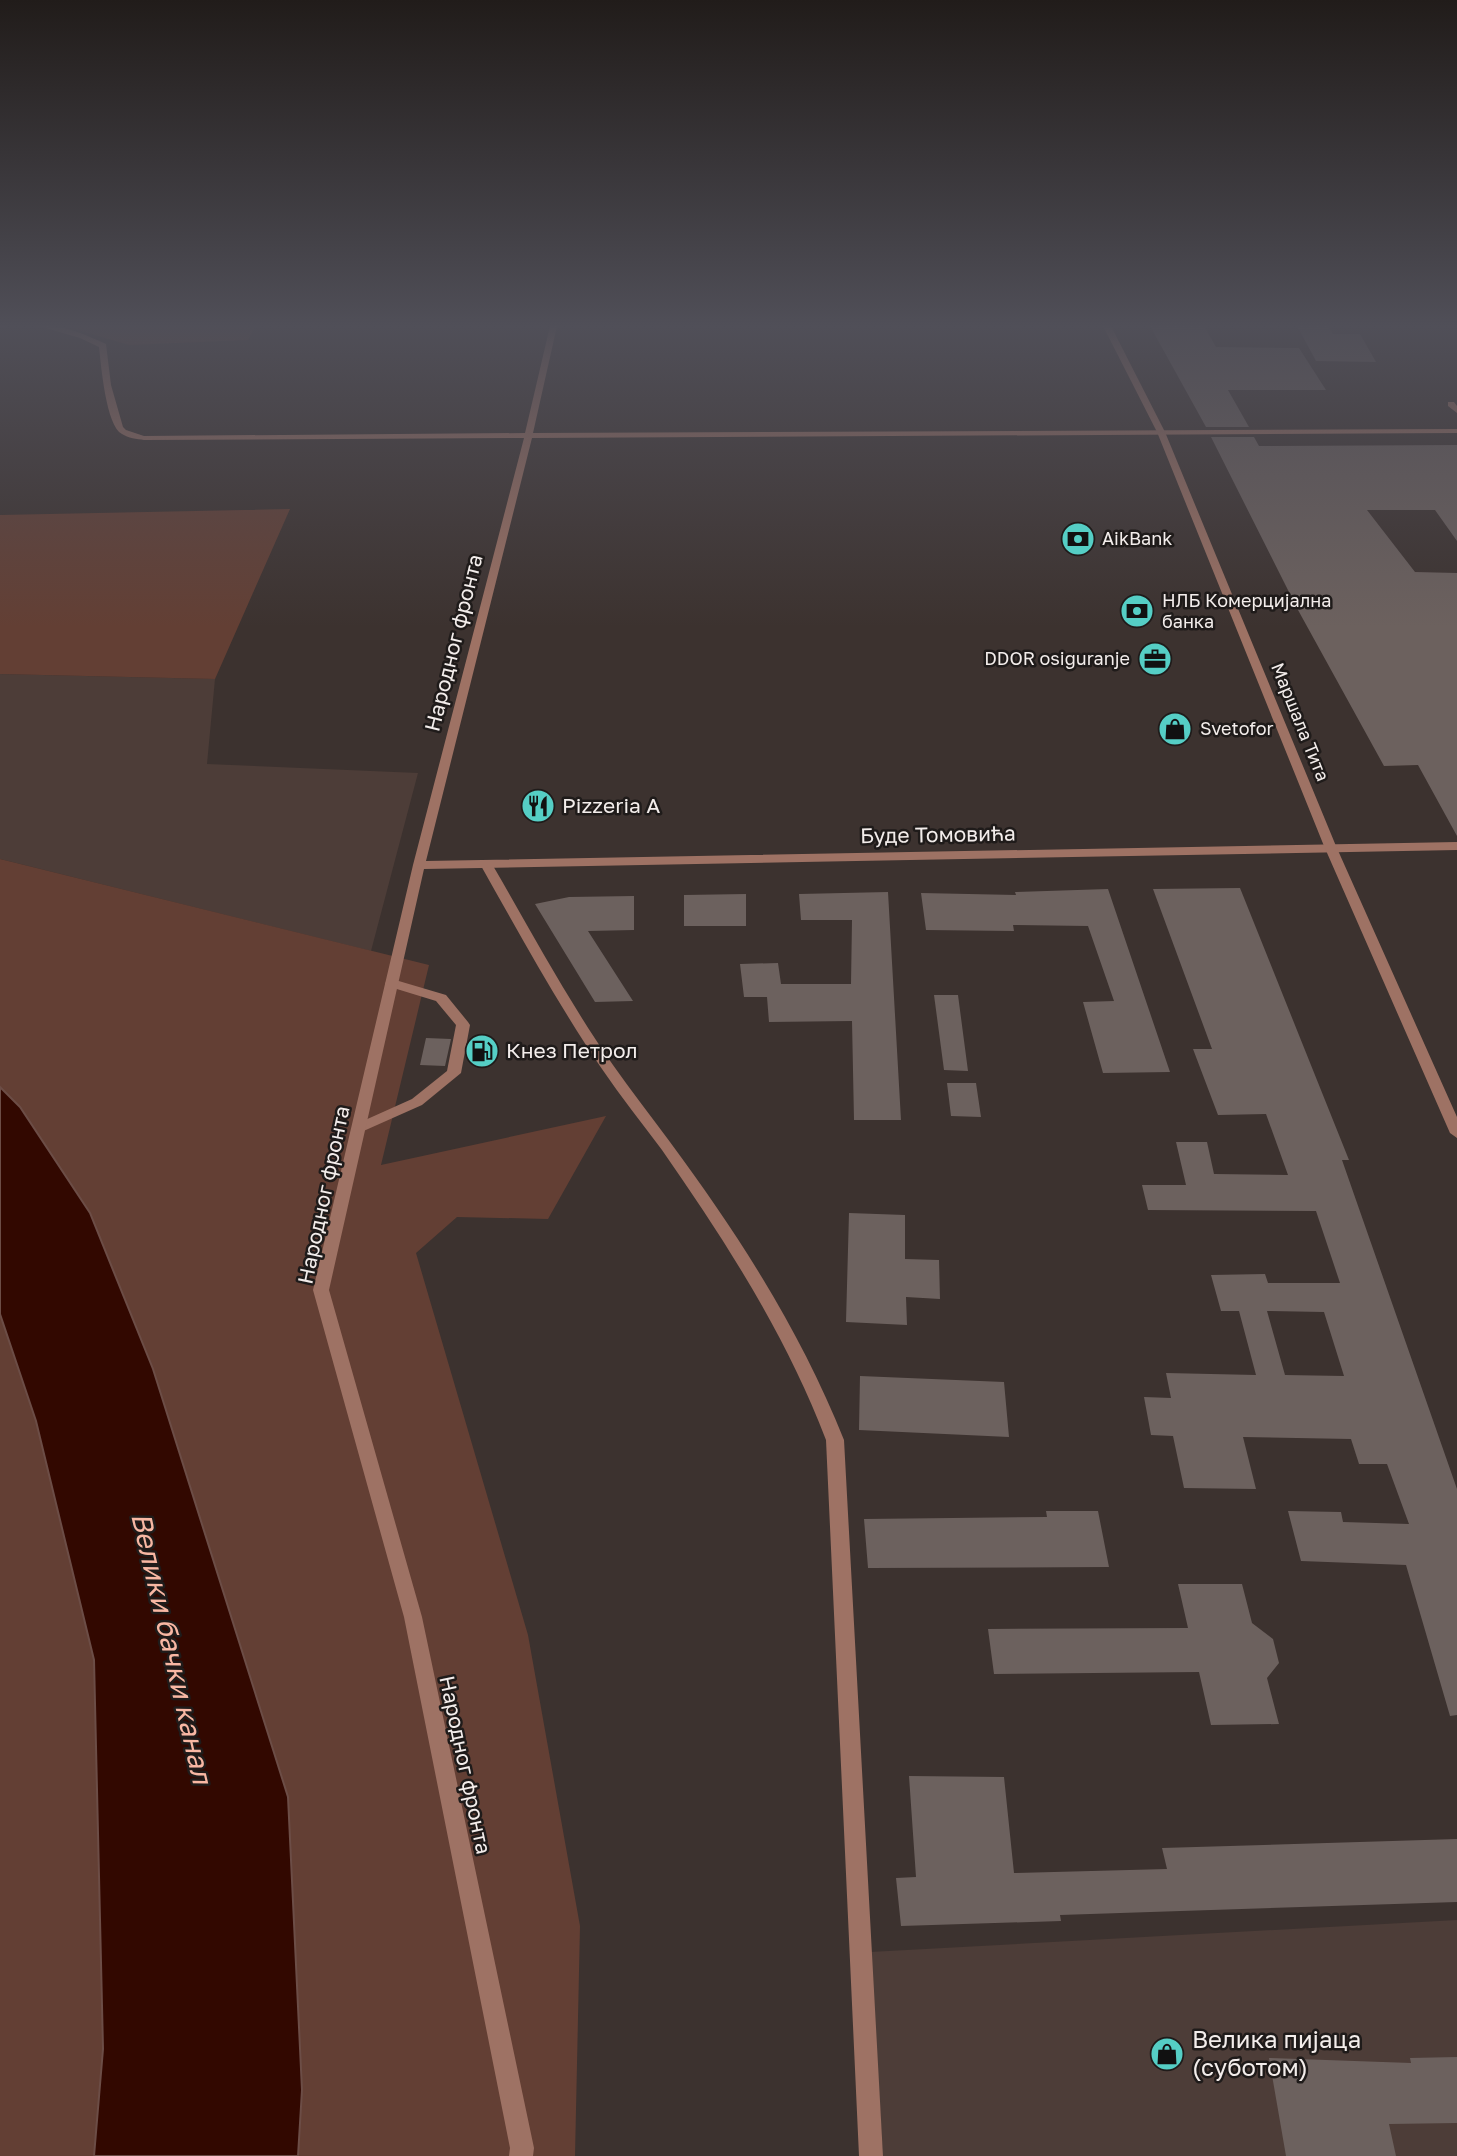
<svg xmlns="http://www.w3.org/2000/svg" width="1457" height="2156" font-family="'Golos Text',sans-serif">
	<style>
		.built { fill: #4d3d38 }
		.green { fill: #633f34 }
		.water { fill: #320800; stroke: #6c4d46; stroke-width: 2 }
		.building { fill: #6c615e; fill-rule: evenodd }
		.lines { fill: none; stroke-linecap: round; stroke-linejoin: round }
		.service { fill: #9e7264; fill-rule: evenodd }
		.minor { fill: #9e7264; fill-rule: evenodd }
		.tertiary { fill: #9e7264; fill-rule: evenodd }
		.labels { text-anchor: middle; stroke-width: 5; stroke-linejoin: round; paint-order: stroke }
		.far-poi-label { font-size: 18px; fill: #f3edeb; stroke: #1f1b1a; text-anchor: start }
		.far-street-label { font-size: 18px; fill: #f3edeb; stroke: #1f1b1a }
		.street-label { font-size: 21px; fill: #f3edeb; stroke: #1f1b1a }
		.poi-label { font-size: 21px; fill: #f3edeb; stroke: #1f1b1a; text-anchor: start }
		.near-poi-label { font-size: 24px; fill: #f3edeb; stroke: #1f1b1a; text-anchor: start }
		.near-water-label { font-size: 28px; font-style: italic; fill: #f8b7a3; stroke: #1f1b1a }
	</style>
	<rect width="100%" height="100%" fill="#3c322f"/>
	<path class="built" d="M0 674 215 679 207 764 418 773 371 951 0 859Z
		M1457 1920V2156H883L870 1952Z"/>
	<path class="green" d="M64 326H255L248 340 129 345Z
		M290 509 215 679 0 674V515Z
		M0 859 429 965 381 1165 606 1116 548 1219 457 1217 416 1253 528 1635 580 1926 575 2156H298L302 2090 288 1797 153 1369 90 1213 20 1107 0 1087Z
		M0 1314 36 1421 94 1660 103 2049 94 2156H0Z"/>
	<path class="water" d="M0 1087 20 1107 90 1213 153 1369 288 1797 302 2090 298 2156H94L103 2049 94 1660 36 1421 0 1314Z"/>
	<path class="building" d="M1150 326H1204L1216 347 1299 348 1326 390H1228L1249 427H1206Z
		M1297 326H1328L1333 334H1360L1376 362 1316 361Z
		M1211 437H1254L1259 446 1457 445V541L1435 510H1367L1415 572 1457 573V836L1418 765 1384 766 1298 610Z
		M1240 888 1349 1160H1342L1457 1489V1715L1450 1716 1406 1565 1301 1561 1288 1511 1341 1512 1343 1522 1409 1524 1387 1464H1359L1351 1439 1243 1437 1256 1489 1184 1488 1173 1436 1151 1435 1144 1397 1171 1398 1166 1373 1256 1375 1239 1311H1221L1211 1275 1265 1274 1268 1283H1340L1316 1211 1148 1210 1142 1185H1186L1176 1142H1207L1214 1174 1288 1175 1266 1114 1218 1115 1193 1049H1212L1153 889ZM1267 1311 1324 1312 1344 1376 1285 1375Z
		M1108 889 1170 1072 1103 1073 1083 1002 1114 1001 1088 926 1013 925 1014 931 926 930 921 893 1016 895 1015 892Z
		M888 892 901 1120H854L852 1021 769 1022 767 997H744L740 964 778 963 781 984H851L852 920H801L799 894Z
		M746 894V926H684V895Z
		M634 896V930L588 931 633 1001 595 1002 535 904 569 897Z
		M934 995H958L968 1071 944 1070Z
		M426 1038 451 1039 445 1066 420 1065Z
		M947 1083H976L981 1117 951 1116Z
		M849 1213 905 1215V1259L939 1260 940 1299 906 1297 907 1325 846 1322Z
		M860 1376 1004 1382 1009 1437 859 1430Z
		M1046 1511H1098L1109 1567 868 1568 864 1519 1047 1517Z
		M1178 1584H1242L1252 1623 1273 1639 1279 1663 1267 1678 1279 1724 1211 1725 1199 1672 994 1674 988 1629 1188 1628Z
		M909 1776 1004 1777 1014 1873 1167 1869 1162 1848 1457 1839V1902L1060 1915 1061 1921 901 1926 896 1878 916 1877Z
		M1457 2057V2123L1389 2124 1396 2156H1286L1269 2058 1411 2063 1410 2058Z"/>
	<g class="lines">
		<path class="service" d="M0 326H5L0 328Z
			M1448 402H1454L1457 406V413L1448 406Z
			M486 860 492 864C531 931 568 1001 613 1065 631 1091 651 1116 670 1142 739 1235 801 1332 844 1440L883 2156H859L826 1440C786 1335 726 1242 662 1150 642 1123 621 1097 602 1069 557 1003 519 933 480 864Z
			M392 979 446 995 468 1022 470 1025 461 1073 422 1105 359 1133 352 1128 354 1125 412 1099 447 1071 456 1025 436 1001 387 986 385 983Z"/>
		<path class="minor" d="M39 326C62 324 86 335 106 344L111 385 123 427 126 430 144 436 525 433 550 326H557L533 433 1457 429V433L532 438 426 861 1457 842V850L424 869 329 1290 422 1617 534 2148 533 2156H509L510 2148 404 1617 313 1290 413 865 524 438 144 440C137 439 128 438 122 434 106 426 101 365 99 347L80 338Z"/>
		<path class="tertiary" d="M1103 326H1111L1165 432 1336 846 1457 1117V1138L1450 1133 1324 846 1157 432Z"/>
	</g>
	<linearGradient id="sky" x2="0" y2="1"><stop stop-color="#211c1a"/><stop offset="0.52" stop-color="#504f58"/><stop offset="1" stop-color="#504f58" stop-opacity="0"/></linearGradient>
	<rect width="1457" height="627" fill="url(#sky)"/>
	<defs>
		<symbol id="bank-disc" viewBox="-11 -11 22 22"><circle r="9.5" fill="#55cec5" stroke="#1f1b1a"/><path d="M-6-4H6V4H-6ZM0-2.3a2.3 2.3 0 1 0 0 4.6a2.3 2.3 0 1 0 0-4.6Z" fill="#111"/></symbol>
		<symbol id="office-disc" viewBox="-11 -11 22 22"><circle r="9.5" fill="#55cec5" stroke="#1f1b1a"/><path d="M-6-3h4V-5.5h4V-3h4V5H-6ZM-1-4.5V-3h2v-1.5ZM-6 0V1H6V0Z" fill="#111"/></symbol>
		<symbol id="shop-disc" viewBox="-11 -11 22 22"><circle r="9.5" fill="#55cec5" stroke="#1f1b1a"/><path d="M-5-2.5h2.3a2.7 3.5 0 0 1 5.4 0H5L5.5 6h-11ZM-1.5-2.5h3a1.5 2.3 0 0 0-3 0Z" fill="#111"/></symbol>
		<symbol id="restaurant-disc" viewBox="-11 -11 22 22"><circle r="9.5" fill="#55cec5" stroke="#1f1b1a"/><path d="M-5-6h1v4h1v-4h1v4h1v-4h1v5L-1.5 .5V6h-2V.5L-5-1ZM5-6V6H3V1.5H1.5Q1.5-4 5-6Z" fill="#111"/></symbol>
		<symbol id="fuel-disc" viewBox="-11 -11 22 22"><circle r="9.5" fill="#55cec5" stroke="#1f1b1a"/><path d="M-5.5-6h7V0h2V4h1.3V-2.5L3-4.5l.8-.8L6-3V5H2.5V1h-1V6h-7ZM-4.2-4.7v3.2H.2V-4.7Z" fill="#111"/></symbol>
	</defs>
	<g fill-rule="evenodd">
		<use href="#bank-disc" x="1059" y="520" width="38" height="38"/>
		<use href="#bank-disc" x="1118" y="592" width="38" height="38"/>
		<use href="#office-disc" x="1136" y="640" width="38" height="38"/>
		<use href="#shop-disc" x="1156" y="710" width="38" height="38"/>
		<use href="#restaurant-disc" x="519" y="787" width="38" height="38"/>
		<use href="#fuel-disc" x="463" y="1032" width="38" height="38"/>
		<use href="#shop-disc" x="1148" y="2035" width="38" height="38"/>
	</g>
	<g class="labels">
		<g class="far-poi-label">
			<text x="1102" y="545">AikBank</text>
			<text x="1162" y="607">НЛБ Комерцијална<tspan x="1162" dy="21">банка</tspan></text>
			<text x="1130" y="665" text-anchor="end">DDOR osiguranje</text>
			<text x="1200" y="735">Svetofor</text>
		</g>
		<g class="far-street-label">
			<text transform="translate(1300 722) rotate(68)" y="6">Маршала Тита</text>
		</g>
		<g class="street-label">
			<text transform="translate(454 643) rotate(-76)" y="7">Народног фронта</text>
			<text transform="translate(938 835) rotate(-1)" y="7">Буде Томовића</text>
			<text transform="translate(324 1195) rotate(-78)" y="7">Народног фронта</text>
			<text transform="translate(465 1765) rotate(78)" y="7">Народног фронта</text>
		</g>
		<g class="poi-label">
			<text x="562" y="813">Pizzeria A</text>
			<text x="506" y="1058">Кнез Петрол</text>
		</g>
		<g class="near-poi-label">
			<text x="1192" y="2048">Велика пијаца<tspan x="1192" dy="28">(суботом)</tspan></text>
		</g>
		<g class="near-water-label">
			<text transform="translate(172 1648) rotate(77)" y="10">Велики бачки канал</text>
		</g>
	</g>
</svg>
